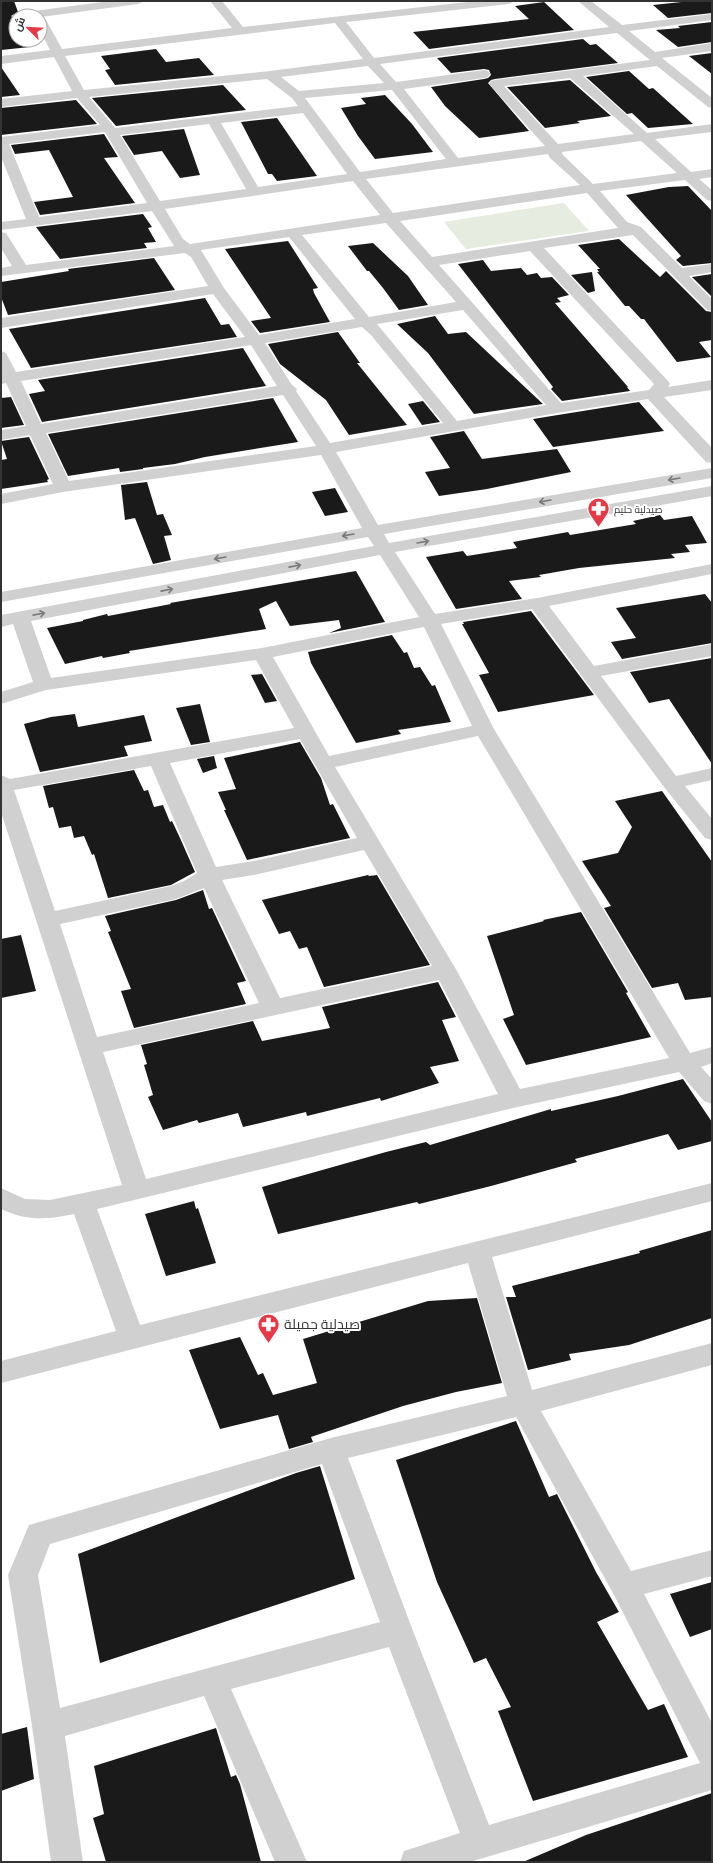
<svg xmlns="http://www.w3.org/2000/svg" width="713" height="1863" font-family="'Exo 2',Cairo,sans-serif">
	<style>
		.green { fill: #e6ecdf }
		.building { fill: #1a1a1a }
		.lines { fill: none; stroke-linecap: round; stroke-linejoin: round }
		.minor { fill: #d0d0d0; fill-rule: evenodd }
		.oneway { stroke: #7a7a7a }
		.labels { text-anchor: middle; stroke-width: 4; stroke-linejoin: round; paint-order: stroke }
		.far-poi-label { font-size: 10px; fill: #333; stroke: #fff; text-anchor: start }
		.near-poi-label { font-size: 14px; fill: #333; stroke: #fff; text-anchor: start }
	</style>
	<rect width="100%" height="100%" fill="#fff"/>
	<path class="green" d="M564 203 589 231 466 249 444 222Z"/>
	<path class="building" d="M1 1H14L18 12 11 16 16 20V40H28L30 47 1 50Z
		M691 1H712V13L668 18 653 5Z
		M544 2 574 30 429 49 413 32 529 19 515 6Z
		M712 22V42L678 47 656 30 680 28 678 26Z
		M583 39 590 45 596 44 618 63 495 79 491 80 488 83 529 131 479 138 445 106 431 87 484 79 488 78 491 75 489 70 484 69 451 73 437 58Z
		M156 49 166 62 199 58 214 75 115 85 105 70 110 69 101 56Z
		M712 53V74L689 56Z
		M1 67 20 95 1 97Z
		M629 71 649 89 653 88 693 124 648 128 632 113 627 114 586 77Z
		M570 80 611 116 577 121 580 123 545 128 507 87Z
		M223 85 246 110 116 126 92 98Z
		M385 95 412 124 433 152 375 159 358 136 341 108 366 104 361 98Z
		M76 100 97 124 1 135V108Z
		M277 118 317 176 277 181 272 174H268L241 122Z
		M184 129 200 175 180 178 162 151 134 155 122 136Z
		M104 134 118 157 104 158 135 203 40 215 34 202 73 197 49 150 15 154 11 145Z
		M688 186 712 211V263L683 266 676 260 681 256 626 195 669 187Z
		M143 214 152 227 148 228 156 242 144 243 147 248 60 259 36 227Z
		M619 239 660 277 666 271 706 311 712 312V340L699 342 711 357 677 362 644 319H641L629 306H625L597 272H599L597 269H600L578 245Z
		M288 241 318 288 313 289 314 293 330 322 260 333 251 321 271 318 225 249Z
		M373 243 408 276 428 305 399 310 383 288 369 271H367L348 246Z
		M154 258 175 290 8 315 1 297V282L69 271 68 269Z
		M483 260 491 271 521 268 527 275 537 273 541 278 552 277 569 295 557 298 561 302 555 303 628 387H627L630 391 562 401 551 389 553 387 458 264Z
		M592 272 595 291 588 293 571 275Z
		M712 274V297L692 277Z
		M205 298 221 325 229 324 237 337 31 368 9 329Z
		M435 316 448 334 466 332 543 404 474 414 428 353 397 324Z
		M338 332 360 363H357L407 425 349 435 326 400 280 364 268 344Z
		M243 348 266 386 42 422 29 394 45 391 38 380Z
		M11 397 24 425 1 428V398Z
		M273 398 298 442 205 457 175 464 143 468V469L120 472 119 468 68 476 48 434Z
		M423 401 440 422 422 425 408 404Z
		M639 402 664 431 553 447 533 419Z
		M464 431 482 459 557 449 571 472 487 489 439 496 425 472 450 468 430 437Z
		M29 437 49 479 47 480 48 482 1 489V460L7 459 1 441Z
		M147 482 157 515 163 514 172 535 164 536 171 560 153 564 135 518 125 520 121 485Z
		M335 488 348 512 325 516 312 492Z
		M660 515 664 520 692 516 707 543 685 545 690 552 671 554 675 558 579 568 539 575 541 577 509 581 522 599 456 609 426 557 463 551 467 556 517 548 513 542 568 532 570 535 636 524 633 521Z
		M356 571 385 622 329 633 341 628 339 620 290 626 276 601 259 609 266 629 129 651 130 653 103 658 102 656 65 664 47 628 83 621V620L107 614 108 616 171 604 170 603Z
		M705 594 712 603V643L622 659 611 642 636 638 616 608Z
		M531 611 594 695 498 712 479 675 489 673 462 624H464L463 622Z
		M392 635 404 653 407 652 414 668 420 667 432 686 435 685 451 722 398 730 401 734 356 743 311 663 308 652Z
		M712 658V764L669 699 649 703 630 672Z
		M262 674 277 701 265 703 251 675Z
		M200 704 210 742 191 745 176 708Z
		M75 714 78 727 144 715 152 741 124 746 128 756 40 772 24 724 51 717Z
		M300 742 321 778 330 805 333 804 350 838 247 860 224 810H226L218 792 236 789 224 758Z
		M214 756 217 768 203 773 197 759Z
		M134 770 144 791 148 790 154 807 163 805 170 822 172 821 180 838 195 872 171 885 108 898 94 854 92 855 84 836 74 838 71 826 59 828 53 807 49 808 43 786Z
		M662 791 712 862V997L685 1000 678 983 652 988 604 908 611 906 582 861 618 853 632 827 615 801Z
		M368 875 369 876 377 875 430 965 324 987 307 947 299 949 290 931 279 934 262 900Z
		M203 890 209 909 212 908 246 981 237 983 246 1004 134 1028 121 991 131 989 108 932 111 931 105 916 176 900Z
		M581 912 628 992 626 993 651 1037 526 1065 503 1019 514 1015 487 936 544 921 543 920Z
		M21 935 36 991 1 998V939Z
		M438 982 456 1017 442 1020 459 1061 430 1067 439 1083 381 1101 380 1098 307 1116 306 1112 243 1127 238 1113 199 1123 197 1120 163 1130 148 1097 153 1095 144 1065 147 1064 141 1045 253 1021 262 1041 330 1028 322 1007Z
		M683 1079 712 1122V1141L678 1150 668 1134 575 1159 577 1162 491 1186 419 1204 417 1202 278 1234 262 1187 386 1152 426 1142 430 1145 551 1109V1111L618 1096Z
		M194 1201 196 1209 198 1208 216 1263 166 1276 145 1214Z
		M712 1230V1318L629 1345 569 1354 571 1360 528 1370 506 1297H516L512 1286 640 1253 639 1251Z
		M477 1298 502 1383 456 1392 403 1406 311 1437 313 1442 289 1449 278 1415 220 1429 189 1350 240 1337 258 1375 263 1373 273 1395 317 1383 303 1339 428 1301Z
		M516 1421 549 1497 557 1494 596 1572 619 1612 597 1622 648 1710 664 1704 688 1757 533 1801 498 1711 511 1707 486 1658 474 1663 437 1582 396 1460Z
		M320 1466 355 1579 100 1663 78 1554 296 1473Z
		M712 1582V1629L690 1637 670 1594Z
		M27 1727 34 1779 1 1791V1734Z
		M216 1728 231 1777 236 1775 240 1784 261 1862H106L93 1818 104 1814 94 1766Z
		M712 1793V1862H523L586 1835Z"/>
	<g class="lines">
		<path class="minor" d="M110 1H144L138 4 41 17 46 20 62 49 232 28 210 1H222L243 27 476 1H515L509 4 346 22 374 58 609 27 578 1H591L622 25 712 14V20L629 31 655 52 712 43V51L662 58 712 98V108L708 107 657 66 583 76 647 133 712 124V132L655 139 691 172 712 169V177L699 179 712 190V201L707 200 685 180 600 191 627 222 641 227 682 268 712 264V272L689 276 712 299V311L707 310 633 235 544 248 668 381 670 384 668 387 712 380V390L664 397 712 448V463L706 462 648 399 557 413 336 452 378 525 712 468V478L384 534 389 543 712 486V496L395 552 435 614 537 598 712 564V574L549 606 594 666 712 644V656L601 676 676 776 712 768V780L685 786 712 819V840L705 838 664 787 532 609 441 624 494 729 690 1053 712 1047V1063L701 1067 712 1079V1104L704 1101 679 1072 513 1108 97 1209 140 1325 712 1183V1201L492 1257 532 1390 712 1343V1365L541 1411 631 1571 712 1550V1576L644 1594 712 1723V1790L470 1862H400L404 1851 460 1833 389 1647 231 1689 307 1862H275L204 1696 65 1736 83 1862H51L32 1726 8 1575 29 1525 331 1438 507 1396 468 1263 1 1383V1361L116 1331 74 1214C46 1220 27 1221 1 1209V1188L25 1199 50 1200 122 1185 1 812V775L10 779 294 728 256 660 46 690 1 704V692L33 682 13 624 1 627V615L374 546 368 537 1 602V592L362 528 321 455 63 492 1 504V494L53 484 30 435 1 440V430L26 426 6 383 1 384V351L6 353 16 372 245 337 213 294 1 328V318L208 286 191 257 185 253 1 276V268L12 266 1 248V232L6 233 26 265 174 246 152 211 1 230V222L26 219 1 157V137L100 125 77 98 1 107V99L72 91 54 57 1 64V56L50 50 40 31V16H16V19L12 16 18 13ZM335 23 363 59 270 71 84 90 65 56ZM617 33 650 60 495 80 491 81 489 84 545 146 458 158 404 89 484 78 488 77 490 74 488 71 484 70 396 82 380 64ZM368 66 384 83 299 91 281 77ZM570 78 634 134 558 144 504 86ZM267 79 292 98 298 106 115 128 89 97ZM392 90 446 159 360 172 305 98ZM303 113 347 174 258 187 221 123ZM209 124 246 189 160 201 120 135ZM105 132 147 203 39 217 9 144ZM641 141 677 173 593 184 562 154V152ZM548 154 550 158 580 185 393 213 366 179ZM353 181 380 215 190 244 183 239 165 209ZM587 193 618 228 432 257 400 221ZM386 223 456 302 369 317 302 235ZM289 237 355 319 259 335 224 288 201 250ZM530 251 654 384 649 390 561 403 439 265ZM463 310 546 405 457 421 377 324ZM362 327 371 335 443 423 330 443 296 391 297 389 292 385 265 343ZM251 345 277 386 41 424 21 381ZM283 395 316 446 69 481 46 433ZM380 555 419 617 262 648 51 678 31 621ZM424 627 472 726 329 756 273 657ZM478 736 669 1058 520 1089 457 971 335 767ZM300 739 357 838 254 861 216 867 170 763ZM151 766 197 873 184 881 171 886 55 911 14 790ZM364 850 432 966 280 998 222 880 254 875ZM204 888 259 1003 97 1037 60 924 176 899ZM439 980 498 1094 146 1179 103 1052ZM516 1417 614 1595 700 1763 489 1825 413 1631 348 1458ZM322 1464 380 1622 60 1708 38 1575 50 1544Z"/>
	</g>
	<defs><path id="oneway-shaft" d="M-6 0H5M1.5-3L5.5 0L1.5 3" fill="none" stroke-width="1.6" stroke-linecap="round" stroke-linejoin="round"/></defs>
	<g class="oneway">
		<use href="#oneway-shaft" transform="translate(674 479) rotate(170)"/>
		<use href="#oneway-shaft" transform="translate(545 501) rotate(170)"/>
		<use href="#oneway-shaft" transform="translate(348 535) rotate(170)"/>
		<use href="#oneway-shaft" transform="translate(423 542) rotate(-10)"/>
		<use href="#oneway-shaft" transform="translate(220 558) rotate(170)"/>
		<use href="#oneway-shaft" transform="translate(295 566) rotate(-11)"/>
		<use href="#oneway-shaft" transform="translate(167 590) rotate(-11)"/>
		<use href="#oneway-shaft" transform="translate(39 614) rotate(-11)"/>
	</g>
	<defs>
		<symbol id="pharmacy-pin" viewBox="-11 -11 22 30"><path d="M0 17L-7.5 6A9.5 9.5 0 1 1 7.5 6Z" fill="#e63946" stroke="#fff"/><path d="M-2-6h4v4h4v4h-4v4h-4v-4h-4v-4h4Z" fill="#fff"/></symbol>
	</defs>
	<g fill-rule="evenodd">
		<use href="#pharmacy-pin" x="586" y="496" width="25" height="34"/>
		<use href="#pharmacy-pin" x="256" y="1312" width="25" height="34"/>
	</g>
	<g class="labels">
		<g class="far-poi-label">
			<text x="614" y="513">صيدلية حليم</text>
		</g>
		<g class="near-poi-label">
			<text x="284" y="1329">صيدلية جميلة</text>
		</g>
	</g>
	<rect width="713" height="1863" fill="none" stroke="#333333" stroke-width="4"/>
	<g transform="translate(28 28) rotate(294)"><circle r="19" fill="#ffffff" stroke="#adadad"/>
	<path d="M0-3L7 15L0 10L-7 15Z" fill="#e63946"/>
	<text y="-6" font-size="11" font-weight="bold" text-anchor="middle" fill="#333333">ش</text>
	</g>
</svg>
